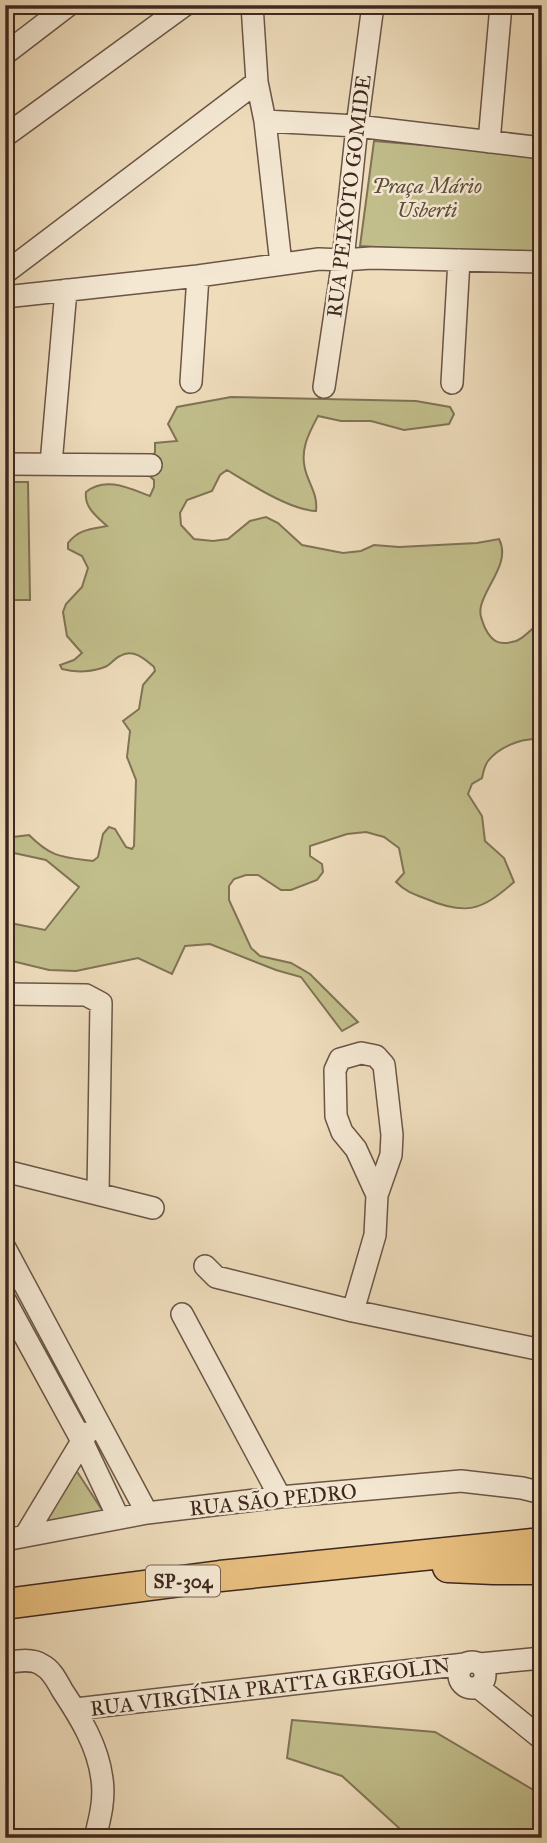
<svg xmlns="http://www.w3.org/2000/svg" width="547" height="1843" font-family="'IM FELL Great Primer',serif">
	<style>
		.green { fill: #c1be8b; stroke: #807355; stroke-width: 2 }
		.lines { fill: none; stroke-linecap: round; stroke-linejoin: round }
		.minor-casing { stroke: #6b5546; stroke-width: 24 }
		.highway-casing { stroke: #3f281f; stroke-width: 33 }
		.minor { stroke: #f4e8d3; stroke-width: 21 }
		.highway { stroke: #e7be7e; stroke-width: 30 }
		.labels { text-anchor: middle; stroke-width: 5; stroke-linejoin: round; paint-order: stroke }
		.shield { fill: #f4e8d3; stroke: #756255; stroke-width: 2 }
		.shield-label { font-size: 19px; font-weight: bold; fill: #3f281f }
		.park-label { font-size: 21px; font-style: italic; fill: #604e3a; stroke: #f4e8d3 }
		.street-label { font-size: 21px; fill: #3f281f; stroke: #f4e8d3 }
	</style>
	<rect width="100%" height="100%" fill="#eedcbb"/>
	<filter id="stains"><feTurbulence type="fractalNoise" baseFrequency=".00286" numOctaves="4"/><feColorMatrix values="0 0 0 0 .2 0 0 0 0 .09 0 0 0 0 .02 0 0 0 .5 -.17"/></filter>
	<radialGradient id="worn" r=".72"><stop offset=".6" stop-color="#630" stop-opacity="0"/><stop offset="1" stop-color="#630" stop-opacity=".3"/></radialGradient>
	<path class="green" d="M374 141 542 155V257L360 246Z
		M231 397 416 401 450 407 454 414 449 424 404 430 371 421H341L318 416C309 433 300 449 305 469 309 485 318 494 316 511 290 510 250 484 227 470L220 475 212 491 187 500 180 513 181 525 194 539 213 541 228 539 250 521 266 517 278 523 302 545 343 553 361 551 374 545 399 547 477 543 499 539C511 562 486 585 481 606 479 615 482 620 485 628 492 642 499 646 516 641 525 638 533 626 542 622V746L535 739C519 739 498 748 488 761 485 765 483 773 482 778L472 784 468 794 482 816 485 841 504 858 514 882C481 911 466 916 424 898 413 894 405 891 396 882L404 873 399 848 384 837 366 832 347 834 310 846V856L322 864 323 872 317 880 291 890H281L258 875H246L234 879 229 886V900L251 948 260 956 291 963 310 974 358 1022 342 1031 301 977 276 970 210 944 185 946 172 974 138 958 76 971 49 970 12 961 5 962V922L45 930 79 887 46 860 14 853 5 848V838L29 835C52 858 62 857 93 861L98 857 103 834 109 827 115 829 126 847 132 849 134 846 136 780 127 757 130 731 123 721 139 709 143 685 155 671 154 667C145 659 133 648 120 656 115 658 112 663 107 666 94 672 76 673 62 669L60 665 74 660 82 653 67 636 63 612 66 604 82 587 88 568 82 556 68 549V543C79 529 91 529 107 526 96 516 84 507 86 492 105 476 129 488 150 496L154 487V480L146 473 155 452V443L177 441 168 424 177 407Z
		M5 482H28L30 600H5Z
		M76 1470 104 1513 39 1523Z
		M292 1720 435 1732 542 1795V1838H410L342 1776 287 1758Z"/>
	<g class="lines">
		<defs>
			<path id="minor" d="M252 5 257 82 265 121 281 264
				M5 8 9 5
				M5 54 69 5
				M265 121 357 126 542 148
				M5 136 185 5
				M489 142 501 5
				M5 273 257 82
				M5 297 198 276 319 259 343 260 371 258 542 262
				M191 382 198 276
				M452 383 459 260
				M324 387 343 260 357 126 373 5
				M5 464 151 465
				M51 464 66 290
				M5 994 86 995 101 1003 98 1194
				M5 1171 153 1208
				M5 1248 147 1513
				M205 1266 216 1277 353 1311 542 1350
				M5 1300 82 1441 118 1517
				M353 1311 375 1235 377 1195 391 1155 392 1135 384 1065 376 1056 361 1053 340 1059 335 1070 336 1116 342 1132 356 1149 377 1195
				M182 1314 280 1497
				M25 1536 87 1433
				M5 1540 147 1513 280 1497 461 1481 522 1488 542 1493
				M459 1675a13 13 0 1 1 26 0a13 13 0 1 1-26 0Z
				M5 1663C17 1661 32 1658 42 1665 52 1670 57 1681 62 1690 80 1717 98 1746 102 1779 105 1799 100 1818 95 1838
				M480 1664 542 1658
				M478 1687 542 1739
				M76 1709 465 1664"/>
			<path id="highway" d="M448 1567 494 1569H542
				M5 1604 220 1576 542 1543"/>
		</defs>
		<use href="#minor" class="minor-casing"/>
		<use href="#highway" class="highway-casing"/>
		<use href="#minor" class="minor"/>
		<use href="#highway" class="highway"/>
	</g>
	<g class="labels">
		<rect class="shield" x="146" y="1565.5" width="74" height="31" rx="5"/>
		<g class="shield-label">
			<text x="183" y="1588">SP-304</text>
		</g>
		<g class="park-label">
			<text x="427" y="193">Praça Mário<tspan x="427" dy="24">Usberti</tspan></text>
		</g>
		<g class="street-label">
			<text transform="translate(349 196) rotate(-83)" y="7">RUA PEIXOTO GOMIDE</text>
			<text transform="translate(273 1500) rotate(-6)" y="7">RUA SÃO PEDRO</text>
			<text transform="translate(270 1687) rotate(-7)" y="7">RUA VIRGÍNIA PRATTA GREGOLIN</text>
		</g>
	</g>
	<rect width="547" height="1843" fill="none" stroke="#eedcbb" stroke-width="28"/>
	<rect x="7" y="7" width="533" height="1829" fill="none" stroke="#3f281f" stroke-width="3.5"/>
	<rect x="14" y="14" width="519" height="1815" fill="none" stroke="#3f281f" stroke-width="2"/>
	<rect width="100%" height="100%" filter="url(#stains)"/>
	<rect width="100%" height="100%" fill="url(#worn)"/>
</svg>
